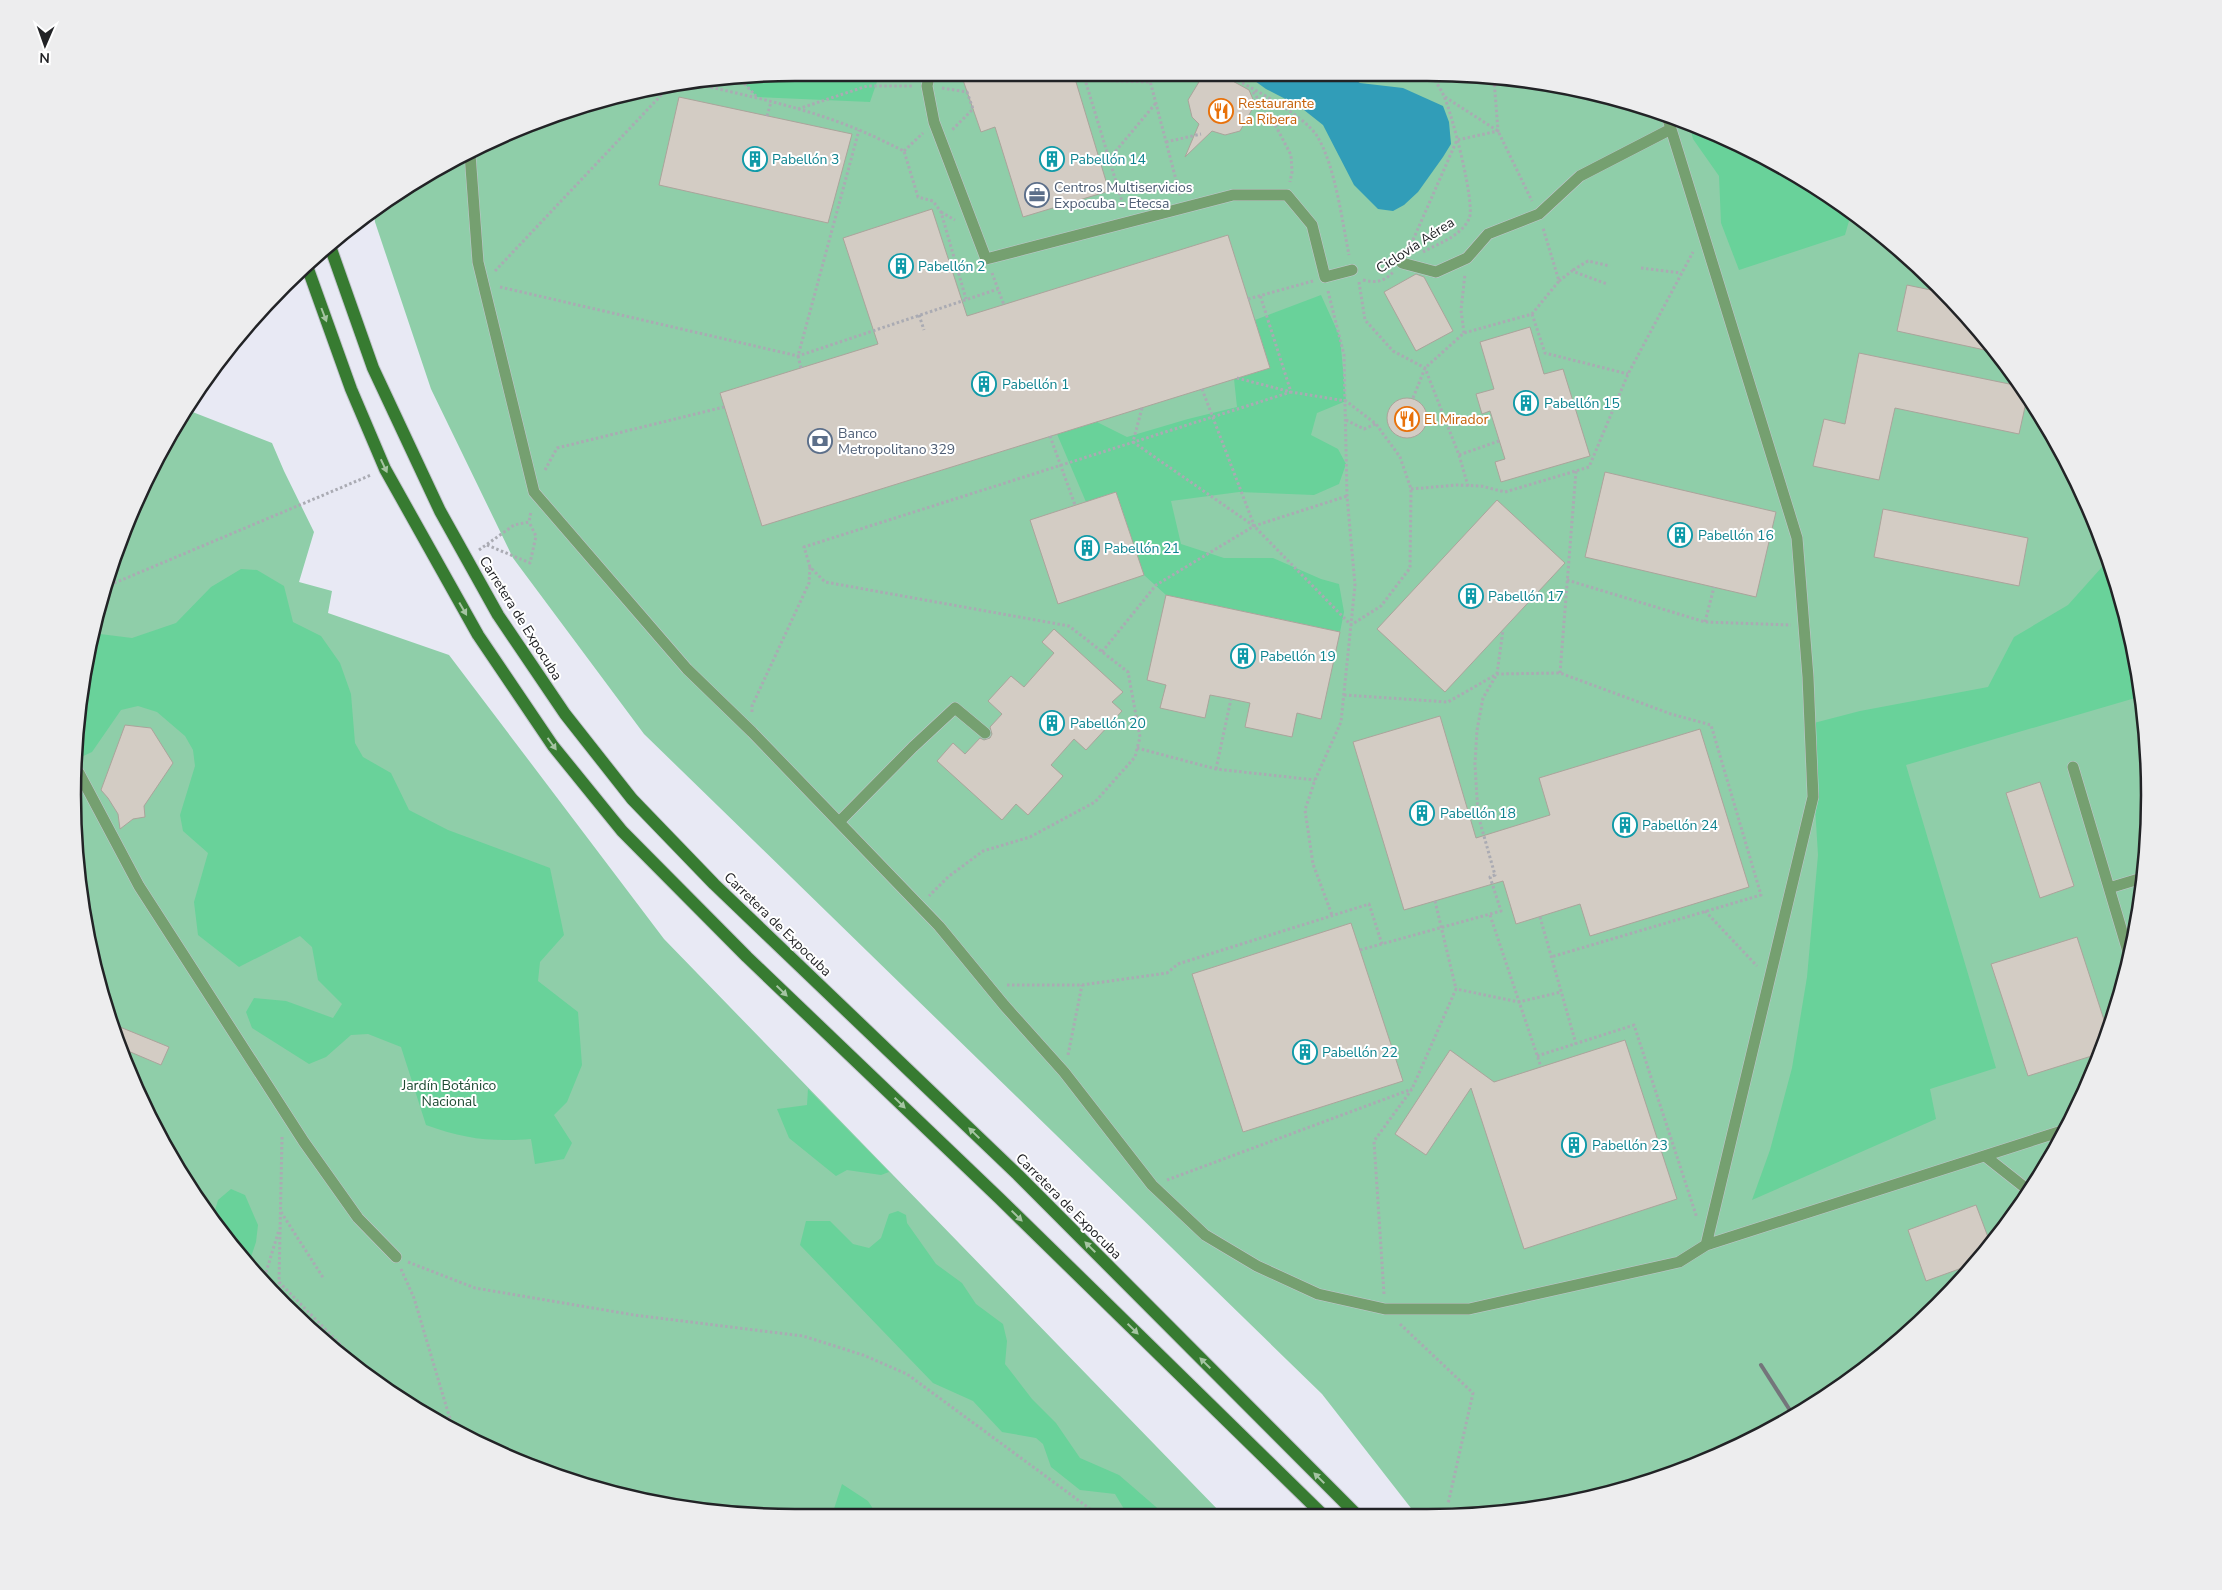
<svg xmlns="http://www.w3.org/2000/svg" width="2222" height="1590" font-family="'Nunito Sans',sans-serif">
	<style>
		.green { fill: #8fcea9 }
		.forest { fill: #69d29a }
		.water { fill: #319db8 }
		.building { fill: #d3ccc4; stroke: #aaa49b }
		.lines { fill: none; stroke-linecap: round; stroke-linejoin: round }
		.service-casing { stroke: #c4c5cf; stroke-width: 12 }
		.secondary-casing { stroke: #c4c5cf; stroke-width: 14 }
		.path { stroke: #aaabb3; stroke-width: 3; stroke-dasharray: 2.5 2.5; stroke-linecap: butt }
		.service { stroke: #75a070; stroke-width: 11 }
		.secondary { stroke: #377b31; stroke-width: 12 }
		.rail { stroke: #74757b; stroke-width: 4 }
		.oneway { fill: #a5c4a2 }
		.labels { text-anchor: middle; stroke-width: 4; stroke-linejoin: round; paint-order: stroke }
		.food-label { font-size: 14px; fill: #c56008; stroke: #fff; text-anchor: start }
		.culture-label { font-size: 14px; fill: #0d838f; stroke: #fff; text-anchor: start }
		.service-label { font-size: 14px; fill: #4e5e75; stroke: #fff; text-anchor: start }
		.street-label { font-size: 14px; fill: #222326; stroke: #fff }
		.park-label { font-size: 14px; fill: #1e4a33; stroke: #fff }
		.rim { fill: none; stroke: #222326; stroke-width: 2.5 }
	</style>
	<rect width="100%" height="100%" fill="#e8e9f4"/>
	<path class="green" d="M795 73H1427L1568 86 1703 127 1788 169 1903 252 1970 319 2053 434 2111 563 2143 701 2148 843 2125 982 2075 1115 2000 1235 1903 1338 1828 1396 1704 1462 1522 1511 1414 1512 1322 1394 644 734 513 558 431 389 375 222 374 212 394 194 518 128 608 97Z
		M190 411 272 443 284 471 314 532 299 582 332 591 328 613 449 655 664 939 1221 1513 748 1516 608 1493 475 1443 355 1368 252 1271 169 1156 128 1072 79 889V700L97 608 147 476Z"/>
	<path class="forest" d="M795 73H880L870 102 757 97 741 80Z
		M1689 123 1703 127 1788 169 1851 214 1845 235 1739 270 1721 223 1719 176 1693 139Z
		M1321 295 1340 337 1346 401 1317 413 1311 435 1338 449 1346 464 1339 484 1314 495 1239 492 1171 501 1181 544 1224 558H1273L1321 579 1339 584 1344 612 1340 632 1166 595 1144 575 1116 492 1086 502 1057 434 1097 422 1127 437 1188 419 1237 407 1234 379 1270 368 1255 320Z
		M2103 545 2111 563 2142 696 1906 765 1996 1068 1930 1089 1936 1119 1752 1200 1770 1150 1792 1068 1807 977 1818 855 1810 724 1860 711 1988 687 2014 637 2068 605 2102 567Z
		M241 569 257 570 284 586 293 622 321 636 340 663 351 694 355 743 363 757 391 773 409 810 448 830 550 868 564 935 540 962 538 981 578 1012 582 1065 567 1102 554 1115 572 1143 564 1159 535 1164 531 1139C490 1142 465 1139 426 1125L401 1047 368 1034 351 1035 326 1057 309 1064 252 1028 246 1012 254 998 286 1001 333 1018 342 1004 318 980 312 947 300 936 239 967 198 935 194 902 208 853 183 831 180 815 195 766 193 750 185 736 157 712 138 706 121 710 92 752 79 758V700L91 639 100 634 132 638 176 623 211 587Z
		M808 1089 889 1172 881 1175 847 1170 836 1176 789 1138 777 1109 807 1105Z
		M231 1189 245 1195 258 1225 256 1242 248 1266 213 1217 218 1200Z
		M898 1211 906 1215 907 1223 936 1264 962 1283 976 1304 1003 1324 1007 1341 1005 1364 1032 1399 1056 1423 1080 1458 1119 1475 1163 1513 1127 1514 1115 1494 1080 1490 1051 1467 1043 1444 1036 1438 1002 1432 973 1401 933 1383 800 1245 806 1221H830L853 1244 869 1248 881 1238 889 1214Z
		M842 1484 868 1501 877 1515H832Z"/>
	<path class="water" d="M1244 73H1344L1360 83 1403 88 1443 106 1449 122 1451 144 1443 157 1418 192 1404 205 1393 211 1378 209 1354 185 1323 125 1299 106 1266 89Z"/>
	<path class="building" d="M985 72H1073L1109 191 1023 217 995 127 981 132 963 80Z
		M1205 72 1218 73 1249 90 1255 104 1240 131 1225 135 1212 131 1185 157 1199 124 1192 117 1188 100Z
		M679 97 852 134 828 223 659 185Z
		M932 209 967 316 1228 235 1270 368 762 526 720 393 878 344 843 238Z
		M1416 274 1424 277 1453 331 1416 351 1384 292Z
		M1907 285 1945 293 1970 319 1994 352 1897 331Z
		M1530 327 1544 374 1563 369 1590 456 1501 482 1495 462 1505 459 1490 411 1482 414 1476 394 1494 389 1480 342Z
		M1859 353 2019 386 2027 398 2019 434 1895 408 1879 480 1813 466 1824 419 1845 424Z
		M1387 418a20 20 0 1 1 40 0a20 20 0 1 1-40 0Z
		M1605 472 1776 512 1756 597 1585 557Z
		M1116 492 1144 575 1058 604 1030 520Z
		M1497 500 1565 563 1445 692 1377 629Z
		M1883 509 2028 538 2019 586 1874 557Z
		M1166 595 1340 632 1321 719 1297 713 1292 737 1245 727 1250 703 1231 699 1210 695 1205 718 1160 708 1166 685 1147 680Z
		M1054 629 1123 692 1112 702 1122 711 1086 750 1074 739 1051 765 1063 776 1028 815 1016 804 1002 820 937 761 953 743 965 754 980 738 984 740 990 738 992 734 990 727 1002 714 988 701 1011 676 1024 687 1054 653 1042 642Z
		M1440 716 1476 838 1550 815 1539 778 1700 729 1749 887 1590 936 1580 904 1516 924 1503 881 1404 910 1353 742Z
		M125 725 151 728 173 763 144 806 145 817 133 819 120 829 118 814 108 798 101 790Z
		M2040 782 2074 886 2040 898 2006 793Z
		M1351 923 1403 1081 1243 1132 1192 974Z
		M2077 937 2107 1029 2098 1054 2028 1076 1991 964Z
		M115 1025 169 1047 161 1065 121 1048Z
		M1625 1040 1677 1199 1524 1249 1471 1088 1426 1155 1395 1134 1450 1050 1494 1082Z
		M1976 1205 1991 1245 1973 1264 1926 1281 1908 1230Z"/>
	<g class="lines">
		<defs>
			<path id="service" d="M930 73 927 86 934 122 986 259 1233 195H1287L1312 225 1325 277 1352 270
				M1667 116 1797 538 1808 677 1813 797 1706 1245
				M470 154 478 262 534 492 687 669 752 732 939 926 1004 1005 1064 1072 1152 1185 1205 1235 1257 1266 1318 1294 1385 1309H1469L1679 1262 1706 1245 2065 1130
				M1402 263 1436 272 1467 258 1488 234 1539 214 1580 176 1671 129
				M2073 767 2129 955
				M79 773 139 886 304 1142 358 1218 396 1257
				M839 822 913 747 955 708 985 733
				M2109 888 2142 878
				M1985 1156 2028 1190"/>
			<path id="secondary" d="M331 249 373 368 440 511 498 615 565 714 632 799 714 884 1018 1175 1354 1512
				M308 269 351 389 385 469 478 635 553 746 622 831 747 957 999 1198 1320 1512"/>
		</defs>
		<use href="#service" class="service-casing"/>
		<use href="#secondary" class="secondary-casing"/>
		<path class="path" d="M1083 73 1124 208
			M1148 73 1180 195
			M1225 73C1250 88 1302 113 1317 136 1335 165 1342 220 1349 255
			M741 80 756 96
			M1086 80 1151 82
			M701 85C754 97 809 109 859 130 874 136 889 144 904 151L918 197 933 201 941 212 966 299
			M942 88 967 92 973 109 952 130
			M1253 92 1270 115 1291 155 1292 172 1290 182
			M1445 97 1498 131 1532 201
			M798 109 867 86H913
			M767 116 771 102
			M1166 142 1201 134
			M904 151 923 133
			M1109 159 1156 103
			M941 212 955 220
			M1409 249 1457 140 1498 131 1494 79
			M1423 252C1439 243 1460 237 1469 219 1476 205 1452 114 1444 96 1440 88 1435 80 1430 73
			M1641 268 1681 273
			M1573 270 1588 261 1610 266
			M495 271 666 90
			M992 273 1004 305
			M1363 280C1376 283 1384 282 1393 272
			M1559 281 1572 271 1607 284
			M1359 282 1365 320 1393 351 1425 368 1459 455 1468 486
			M500 287 798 356 998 289
			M1328 291 1344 355 1347 496 1355 585 1341 722 1315 780 1305 810 1313 864 1332 915
			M1248 299 1313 281
			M1532 314 1545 353 1628 374
			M919 315 924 330
			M1464 333 1461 310 1465 274
			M801 368 798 356 859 130
			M1202 389 1254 525
			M1413 398 1425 368 1464 333 1532 314 1559 281 1543 228
			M1142 408 1133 442 1254 526 1351 625 1381 606 1410 568 1411 489 1400 457 1376 424 1346 401 1291 392 1237 378
			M1346 420 1364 429 1376 424
			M1050 436 1075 505
			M1459 455 1499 441
			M545 470 557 448 724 407
			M1411 489 1457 485 1481 486 1505 492 1589 467 1628 374 1693 252
			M487 545 530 563 536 536 529 522
			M479 550 514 525 529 522 531 511
			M810 567 804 547 1291 392 1260 295
			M1567 580 1705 622 1791 625
			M105 587 371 475
			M1705 622 1714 587
			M1102 652 1156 585 1254 526 1347 496
			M1560 673 1576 471
			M1344 695 1448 702 1497 674 1560 673 1671 714 1711 725 1761 895 1551 957
			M752 712V706L809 583 810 567 825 582 1069 626 1128 672 1140 737 1135 757 1095 802 1030 837 983 851 948 877 929 896
			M1137 748 1216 769 1315 780
			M1216 769 1231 699
			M1435 901 1456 989
			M1705 911 1757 966
			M1490 915 1541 1067
			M1540 917 1576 1044
			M1360 950 1501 911 1490 877 1495 875 1478 815 1475 764 1477 730 1483 698 1497 674 1503 630
			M1007 985H1082L1167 973 1178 964 1369 904 1382 944
			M1068 1055 1082 985
			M1537 1056 1634 1025 1697 1218
			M282 1137 279 1282 376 1381
			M1167 1180 1412 1089
			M281 1212 324 1279
			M408 1262 475 1288 634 1315 803 1336 863 1355 907 1374 1097 1514
			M401 1269 414 1298 453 1429
			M263 1282 279 1230
			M279 1282 281 1299
			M1384 1294 1374 1141 1412 1089 1456 989 1519 1002 1561 992
			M1400 1324 1473 1393 1448 1504"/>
		<use href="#service" class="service"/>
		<use href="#secondary" class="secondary"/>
		<path class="rail" d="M1761 1365 1793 1415"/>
	</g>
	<defs><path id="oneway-solid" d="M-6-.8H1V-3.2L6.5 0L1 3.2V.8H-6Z" transform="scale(1.25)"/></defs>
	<g class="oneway">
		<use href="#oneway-solid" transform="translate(324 315) rotate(69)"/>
		<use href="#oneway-solid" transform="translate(384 466) rotate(65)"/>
		<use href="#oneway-solid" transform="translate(463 609) rotate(60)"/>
		<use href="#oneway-solid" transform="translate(552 744) rotate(54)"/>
		<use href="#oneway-solid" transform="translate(782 991) rotate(44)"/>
		<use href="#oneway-solid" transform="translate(900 1103) rotate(44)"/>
		<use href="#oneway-solid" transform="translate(974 1133) rotate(-136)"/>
		<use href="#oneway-solid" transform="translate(1017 1216) rotate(44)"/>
		<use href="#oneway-solid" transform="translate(1090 1247) rotate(-135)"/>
		<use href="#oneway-solid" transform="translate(1133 1329) rotate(44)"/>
		<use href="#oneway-solid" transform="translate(1205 1363) rotate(-135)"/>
		<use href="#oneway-solid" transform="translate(1319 1478) rotate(-135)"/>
	</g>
	<defs>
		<symbol id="restaurant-ring" viewBox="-11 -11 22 22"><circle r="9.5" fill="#fff" stroke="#e8710a" stroke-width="1.5"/><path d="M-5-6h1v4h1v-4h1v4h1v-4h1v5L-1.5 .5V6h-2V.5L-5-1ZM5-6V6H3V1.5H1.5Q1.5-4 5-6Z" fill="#e8710a"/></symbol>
		<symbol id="building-ring" viewBox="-11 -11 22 22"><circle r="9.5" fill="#fff" stroke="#0f9aa8" stroke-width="1.5"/><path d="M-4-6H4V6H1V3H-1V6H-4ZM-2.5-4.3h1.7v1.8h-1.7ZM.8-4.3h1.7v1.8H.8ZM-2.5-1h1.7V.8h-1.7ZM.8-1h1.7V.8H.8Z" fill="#0f9aa8"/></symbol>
		<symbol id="office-ring" viewBox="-11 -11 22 22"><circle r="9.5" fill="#fff" stroke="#5c6f8a" stroke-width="1.5"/><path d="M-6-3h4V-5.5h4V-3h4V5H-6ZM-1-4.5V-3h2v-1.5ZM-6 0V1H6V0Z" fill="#5c6f8a"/></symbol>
		<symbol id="bank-ring" viewBox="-11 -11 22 22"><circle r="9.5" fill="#fff" stroke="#5c6f8a" stroke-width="1.5"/><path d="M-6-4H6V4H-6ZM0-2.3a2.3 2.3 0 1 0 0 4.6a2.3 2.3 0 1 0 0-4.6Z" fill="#5c6f8a"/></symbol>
	</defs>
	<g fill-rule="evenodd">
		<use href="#restaurant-ring" x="1207" y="97" width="28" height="28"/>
		<use href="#building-ring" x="741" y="145" width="28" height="28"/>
		<use href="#building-ring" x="1038" y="145" width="28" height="28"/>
		<use href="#office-ring" x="1023" y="181" width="28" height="28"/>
		<use href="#building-ring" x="887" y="252" width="28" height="28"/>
		<use href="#building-ring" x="970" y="370" width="28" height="28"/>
		<use href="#building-ring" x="1512" y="389" width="28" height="28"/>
		<use href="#restaurant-ring" x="1393" y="405" width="28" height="28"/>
		<use href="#bank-ring" x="806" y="427" width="28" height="28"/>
		<use href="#building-ring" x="1666" y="521" width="28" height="28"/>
		<use href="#building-ring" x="1073" y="534" width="28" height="28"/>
		<use href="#building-ring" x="1457" y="582" width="28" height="28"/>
		<use href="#building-ring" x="1229" y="642" width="28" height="28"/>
		<use href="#building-ring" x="1038" y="709" width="28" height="28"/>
		<use href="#building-ring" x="1408" y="799" width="28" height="28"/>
		<use href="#building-ring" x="1611" y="811" width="28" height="28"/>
		<use href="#building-ring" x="1291" y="1038" width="28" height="28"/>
		<use href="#building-ring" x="1560" y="1131" width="28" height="28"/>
	</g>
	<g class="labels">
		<g class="food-label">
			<text x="1238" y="108">Restaurante<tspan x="1238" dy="16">La Ribera</tspan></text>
			<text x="1424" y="424">El Mirador</text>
		</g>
		<g class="culture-label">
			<text x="772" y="164">Pabellón 3</text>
			<text x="1070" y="164">Pabellón 14</text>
			<text x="918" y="271">Pabellón 2</text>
			<text x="1002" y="389">Pabellón 1</text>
			<text x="1544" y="408">Pabellón 15</text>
			<text x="1698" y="540">Pabellón 16</text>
			<text x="1104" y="553">Pabellón 21</text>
			<text x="1488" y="601">Pabellón 17</text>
			<text x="1260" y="661">Pabellón 19</text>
			<text x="1070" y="728">Pabellón 20</text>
			<text x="1440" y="818">Pabellón 18</text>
			<text x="1642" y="830">Pabellón 24</text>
			<text x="1322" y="1057">Pabellón 22</text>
			<text x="1592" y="1150">Pabellón 23</text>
		</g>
		<g class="service-label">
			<text x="1054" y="192">Centros Multiservicios<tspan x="1054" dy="16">Expocuba - Etecsa</tspan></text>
			<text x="838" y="438">Banco<tspan x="838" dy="16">Metropolitano 329</tspan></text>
		</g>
		<g class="street-label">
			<text transform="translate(1415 245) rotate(-33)" y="5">Ciclovía Aérea</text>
			<text transform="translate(521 618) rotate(58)" y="5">Carretera de Expocuba</text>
			<text transform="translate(778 924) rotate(44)" y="5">Carretera de Expocuba</text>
			<text transform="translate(1069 1206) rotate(45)" y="5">Carretera de Expocuba</text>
		</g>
		<g class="park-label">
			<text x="449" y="1090">Jardín Botánico<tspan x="449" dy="16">Nacional</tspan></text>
		</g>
	</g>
	<path d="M0 0H2222V1590H0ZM795 81H1427A714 714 0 0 1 2141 795V795A714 714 0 0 1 1427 1509H795A714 714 0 0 1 81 795V795A714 714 0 0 1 795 81Z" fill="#ededee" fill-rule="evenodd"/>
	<path class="rim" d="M795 81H1427A714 714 0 0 1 2141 795V795A714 714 0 0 1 1427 1509H795A714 714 0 0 1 81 795V795A714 714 0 0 1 795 81Z"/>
	<g transform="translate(45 45) rotate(182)" stroke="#ffffff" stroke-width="4" paint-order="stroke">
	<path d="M0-4L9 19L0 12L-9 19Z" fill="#222326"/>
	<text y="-8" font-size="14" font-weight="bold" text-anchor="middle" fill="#222326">N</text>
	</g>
</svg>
